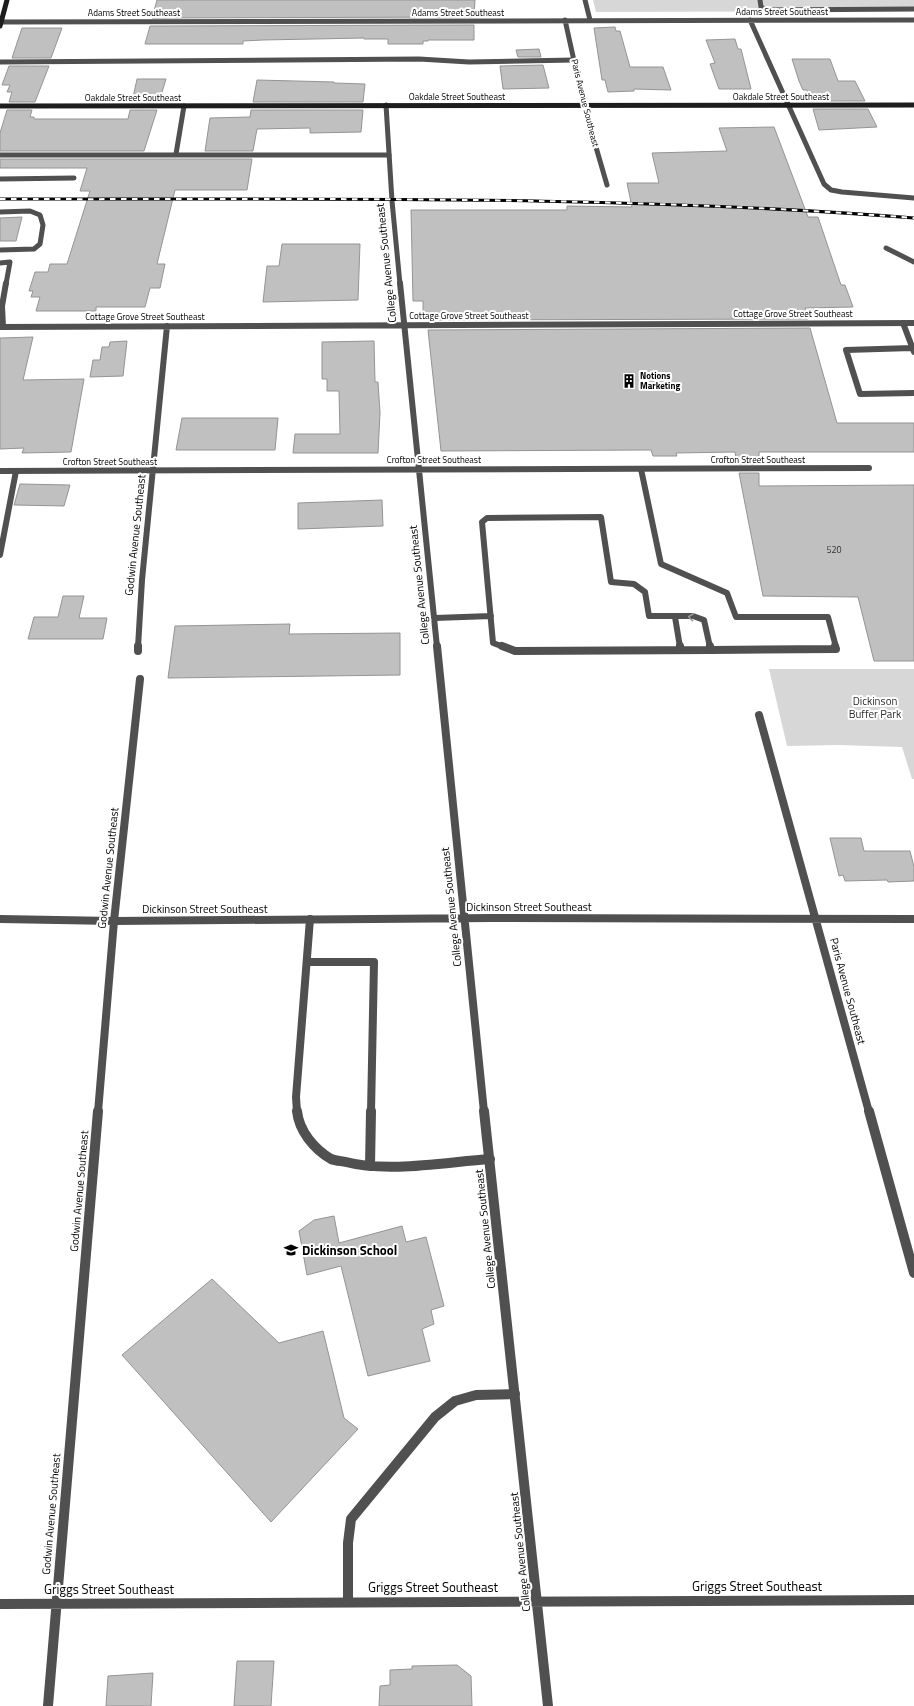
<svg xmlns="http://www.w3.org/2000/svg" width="914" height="1706" font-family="'Titillium Web',sans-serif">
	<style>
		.green { fill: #d7d7d7 }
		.building { fill: #c0c0c0; stroke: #949494 }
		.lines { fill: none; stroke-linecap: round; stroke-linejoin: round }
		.lane-far3 { stroke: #505050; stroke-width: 5 }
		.lane-far2 { stroke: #505050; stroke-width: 6 }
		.lane-far1 { stroke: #505050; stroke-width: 8 }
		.lane { stroke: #505050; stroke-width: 10 }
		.street-far3 { stroke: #505050; stroke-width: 5 }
		.street-far2 { stroke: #505050; stroke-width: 6 }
		.street-far1 { stroke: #505050; stroke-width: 8 }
		.street { stroke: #505050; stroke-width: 10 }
		.secondary { stroke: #1d1d1d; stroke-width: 5 }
		.rail-casing { stroke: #000; stroke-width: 3 }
		.rail { stroke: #fff; stroke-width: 2; stroke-dasharray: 5.5; stroke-linecap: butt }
		.oneway { stroke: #969696 }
		.labels { text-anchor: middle; stroke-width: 4; stroke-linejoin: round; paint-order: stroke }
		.far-street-label { font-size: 9px; fill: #000; stroke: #fff }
		.far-poi-label { font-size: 9px; font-weight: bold; fill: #000; stroke: #fff; text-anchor: start }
		.number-label { font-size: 9px; fill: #303030 }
		.street-label { font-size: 11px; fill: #000; stroke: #fff }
		.park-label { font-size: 11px; fill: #2e2e2e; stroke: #fff }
		.near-poi-label { font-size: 13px; font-weight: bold; fill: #000; stroke: #fff; text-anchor: start }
		.near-street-label { font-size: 13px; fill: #000; stroke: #fff }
	</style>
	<rect width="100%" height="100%" fill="#fff"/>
	<path class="green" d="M593 0H914V11L596 12Z
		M769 669H914V779H912L902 747 838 745 787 746Z"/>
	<path class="building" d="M157 0H475L474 17 152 18Z
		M474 25V40H428V41H423V44H388V39H364V38L263 40 243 41V44H145L150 26Z
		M615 27 616 31H620L630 67H663L671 90 634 89V91L608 92 605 80H602L594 28Z
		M22 28H62L51 58H12Z
		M735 39 738 49H741L751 89H719L710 64 715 63 706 40Z
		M539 49 541 57H518L516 50Z
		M792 59H830L838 81H855L865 101H810L807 90H803L799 81Z
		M543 65 549 88 503 89 500 66Z
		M9 66H49L35 102H9L12 92H7L10 85H2Z
		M137 79H166L159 102H132Z
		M257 80 334 82V83L365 84 363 102H253Z
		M813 109H868L877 127 819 130Z
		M7 110H32L30 117H34V119H128L130 110H157L144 151H0V133Z
		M251 110H363L361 132 310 133V128L257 129 253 151H205L210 118 250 117Z
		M774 127 808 217H818L841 285H845L853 307 805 308 808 319 427 320V313H423V301H413L411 210H567V206L632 207 627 183H659L652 153 727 151 719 128Z
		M0 159H252L247 190H175L157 264H165L160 288H150L145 307H96V311H36L40 297H31L33 291H29L35 272H48L50 264H67L90 191H80L87 168H0Z
		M22 217 16 241H0V218Z
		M282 244H360L358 300 263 302 267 266H279Z
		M810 328 837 423H914V452H759V464H737L735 452 676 453 677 456H653L651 450 441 451 428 330Z
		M33 337 23 380 84 379 71 452 22 453 24 448 0 449V338Z
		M127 341 123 376 90 377 93 360H100L102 347H109L110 342Z
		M374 341 375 382H378L380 413 378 453H293L295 434H340L339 391H327V379H322V342Z
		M182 418H278L275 450H176Z
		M739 473H759V486L914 485V661H874L858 597 763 596Z
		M20 484 70 485 64 506 14 505Z
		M382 500 383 526 298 529V503Z
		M63 596H84L79 618H107L103 639H28L34 617H58Z
		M290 624 289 634 400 633V675L168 678 175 626Z
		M830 838H861L864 851H910L914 867V881L888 882 887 880 845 881 843 875 839 876Z
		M334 1216 339 1243 402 1226 406 1242 426 1237 444 1306 431 1310 434 1324 422 1329 430 1361 368 1376 341 1266 307 1275 299 1231 314 1220Z
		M212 1279 279 1343 323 1331 344 1418 358 1429 271 1522 122 1355Z
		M237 1661H274L271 1706H234Z
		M457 1665 471 1676 472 1706H379L380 1686 390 1685V1670L412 1669V1666Z
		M153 1673 151 1706H106L108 1676Z"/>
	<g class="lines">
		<path class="lane-far3" d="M760 0 761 7 767 10 914 9
			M0 62 419 59 469 62 574 60
			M0 155H389
			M0 179 74 178
			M0 212 30 211 40 215 43 225 40 244 34 249 0 250
			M886 248 914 262
			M0 263 10 262 6 284"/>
		<path class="lane-far2" d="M903 323 914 352
			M3 327 2 306 6 283
			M912 348 846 350 860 394 914 393
			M641 469 661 564 727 593 736 617H828L836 647
			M0 555 16 471
			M675 617 680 647
			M435 618 491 616
			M504 647 493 643 482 522 487 518 601 517 611 582 634 584 645 592 649 616H693L704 620 710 647"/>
		<path class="lane-far1" d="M502 646 515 651 711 650
			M680 646 681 650
			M710 646 711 650
			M711 650 836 649 835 646
			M307 962H374L371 1112
			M297 1112 296 1097 310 919"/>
		<path class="lane" d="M297 1111C299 1131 314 1149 331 1159 336 1161 342 1161 346 1162 388 1173 446 1162 490 1159
			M370 1166 371 1111
			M348 1602V1543L351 1519 435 1417 455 1401 476 1395 515 1394"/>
		<path class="street-far3" d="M585 0 590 20
			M565 20 584 106 607 185
			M750 20 824 184 831 190 842 192 914 198
			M1 22 914 20
			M386 105 392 201 400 284
			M176 154 184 106"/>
		<path class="street-far2" d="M400 283 437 647
			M0 327 914 323
			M0 471 869 468
			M138 647 142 580 167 326"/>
		<path class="street-far1" d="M437 646 484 1112
			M138 651V646
			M759 715 869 1112
			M0 919 114 921 492 918 914 919
			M98 1112 114 921 140 679"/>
		<path class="street" d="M484 1111 548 1706
			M869 1111 914 1273
			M0 1604 914 1600
			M48 1706 98 1111"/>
		<path class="secondary" d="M0 26 7 0
			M0 106 914 105"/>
		<defs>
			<path id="rail" d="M0 199C305 200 610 194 914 218"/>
		</defs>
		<use href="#rail" class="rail-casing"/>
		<use href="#rail" class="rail"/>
	</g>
	<defs><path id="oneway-chevron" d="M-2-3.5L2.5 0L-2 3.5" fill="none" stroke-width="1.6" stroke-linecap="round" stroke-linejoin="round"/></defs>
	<use class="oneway" href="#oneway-chevron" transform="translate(691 617) rotate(-173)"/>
	<defs>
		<symbol id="building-bare" viewBox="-9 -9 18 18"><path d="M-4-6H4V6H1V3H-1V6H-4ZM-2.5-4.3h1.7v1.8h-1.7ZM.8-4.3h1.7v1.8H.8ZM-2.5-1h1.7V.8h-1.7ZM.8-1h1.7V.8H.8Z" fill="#000" stroke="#fff" stroke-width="2.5" paint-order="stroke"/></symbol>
		<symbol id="school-bare" viewBox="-9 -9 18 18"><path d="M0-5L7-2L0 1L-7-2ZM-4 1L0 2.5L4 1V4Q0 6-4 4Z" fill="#000" stroke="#fff" stroke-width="2.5" paint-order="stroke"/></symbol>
	</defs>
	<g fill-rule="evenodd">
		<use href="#building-bare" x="619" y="371" width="20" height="20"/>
		<use href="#school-bare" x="281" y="1240" width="20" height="20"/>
	</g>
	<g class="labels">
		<g class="far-street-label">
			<text x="782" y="15">Adams Street Southeast</text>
			<text x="134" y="16">Adams Street Southeast</text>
			<text x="458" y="16">Adams Street Southeast</text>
			<text x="457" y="100">Oakdale Street Southeast</text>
			<text x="781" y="100">Oakdale Street Southeast</text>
			<text x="133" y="101">Oakdale Street Southeast</text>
			<text transform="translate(585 103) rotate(76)" y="3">Paris Avenue Southeast</text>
			<text x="793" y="317">Cottage Grove Street Southeast</text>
			<text x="469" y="319">Cottage Grove Street Southeast</text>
			<text x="145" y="320">Cottage Grove Street Southeast</text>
			<text x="434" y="463">Crofton Street Southeast</text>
			<text x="758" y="463">Crofton Street Southeast</text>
			<text x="110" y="465">Crofton Street Southeast</text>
		</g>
		<g class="far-poi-label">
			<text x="640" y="379">Notions<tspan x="640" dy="10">Marketing</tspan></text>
		</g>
		<g class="number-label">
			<text x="834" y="553">520</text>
		</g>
		<g class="street-label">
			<text transform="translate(386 263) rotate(-96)" y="4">College Avenue Southeast</text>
			<text transform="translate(135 535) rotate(-84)" y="4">Godwin Avenue Southeast</text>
			<text transform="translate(419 585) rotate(-96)" y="4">College Avenue Southeast</text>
			<text transform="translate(108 868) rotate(-84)" y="4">Godwin Avenue Southeast</text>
			<text transform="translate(451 907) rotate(-96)" y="4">College Avenue Southeast</text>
			<text x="529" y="911">Dickinson Street Southeast</text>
			<text x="205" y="913">Dickinson Street Southeast</text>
			<text transform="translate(848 991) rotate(75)" y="4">Paris Avenue Southeast</text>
			<text transform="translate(79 1191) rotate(-85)" y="4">Godwin Avenue Southeast</text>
			<text transform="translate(485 1229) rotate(-96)" y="4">College Avenue Southeast</text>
			<text transform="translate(51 1514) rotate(-85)" y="4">Godwin Avenue Southeast</text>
			<text transform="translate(520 1552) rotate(-96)" y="4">College Avenue Southeast</text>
		</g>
		<g class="park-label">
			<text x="875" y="705">Dickinson<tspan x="875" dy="13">Buffer Park</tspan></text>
		</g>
		<g class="near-poi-label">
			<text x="302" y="1255">Dickinson School</text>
		</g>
		<g class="near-street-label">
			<text x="757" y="1591">Griggs Street Southeast</text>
			<text x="433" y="1592">Griggs Street Southeast</text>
			<text x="109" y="1594">Griggs Street Southeast</text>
		</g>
	</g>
</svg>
